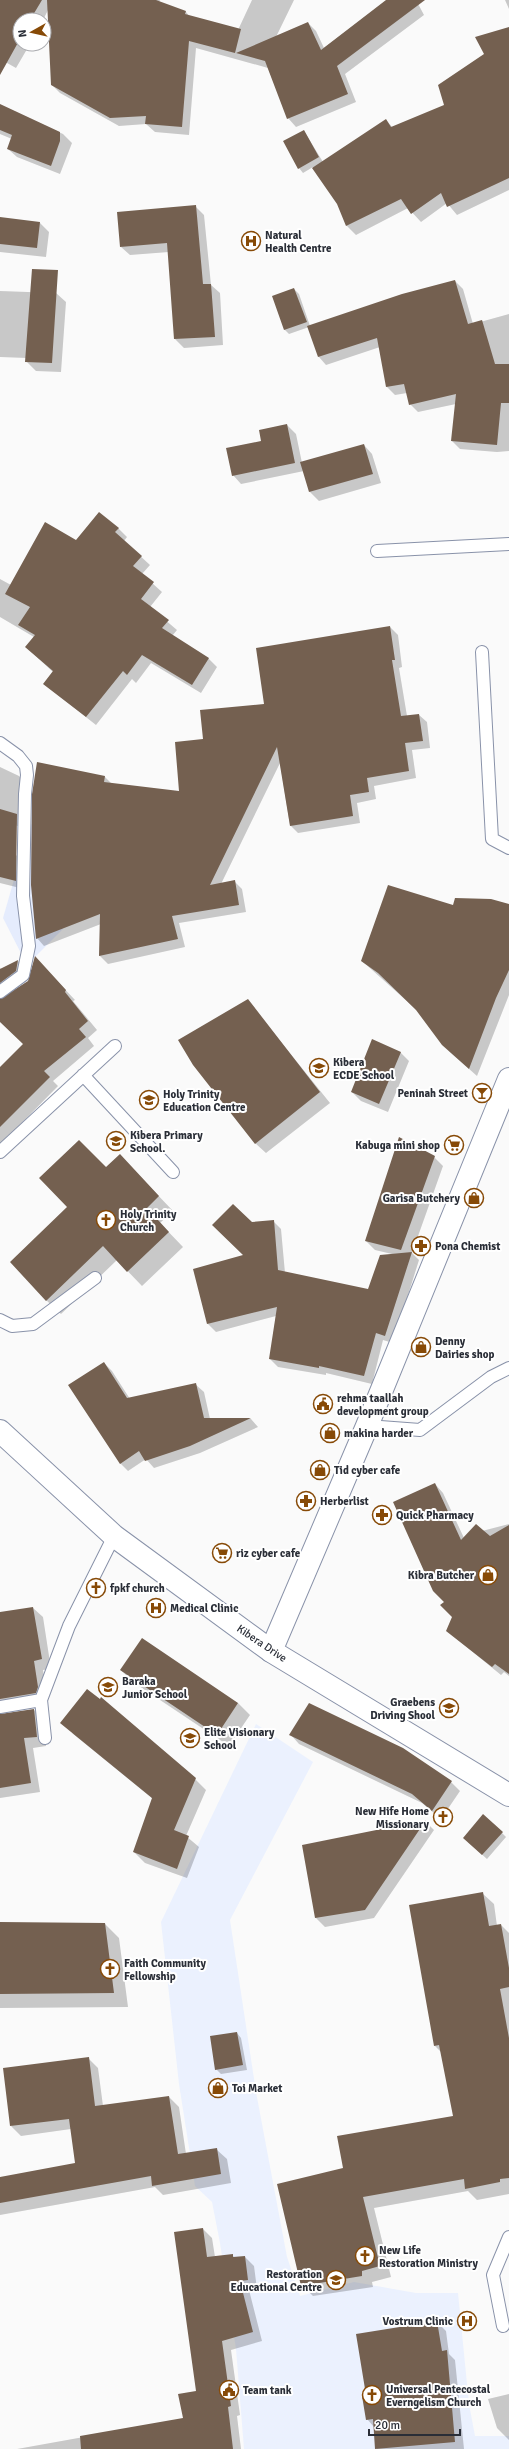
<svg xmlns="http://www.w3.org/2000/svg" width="509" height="2449" font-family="Signika,sans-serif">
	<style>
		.built { fill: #ebf1fe }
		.green { fill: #e5ecfd }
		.shadow { fill: #0003 }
		.building { fill: #746050 }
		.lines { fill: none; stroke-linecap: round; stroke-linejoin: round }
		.service-casing { stroke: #8992a9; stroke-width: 14 }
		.minor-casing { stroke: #8992a9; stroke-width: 24 }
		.tertiary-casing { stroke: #8992a9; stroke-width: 24 }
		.service { stroke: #fff; stroke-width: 12 }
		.minor { stroke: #fff; stroke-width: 22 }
		.tertiary { stroke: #fff; stroke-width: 22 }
		.labels { text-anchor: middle; stroke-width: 4; stroke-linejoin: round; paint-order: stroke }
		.poi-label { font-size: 11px; font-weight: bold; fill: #2a2e37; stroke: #fff; text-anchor: start }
		.street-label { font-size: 11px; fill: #2a2e37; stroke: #fff }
	</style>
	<rect width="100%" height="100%" fill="#fafafa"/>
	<path class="built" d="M256 1724 313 1762 230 1920 256 2092 287 2257 300 2296 354 2282 416 2293H458L469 2404 475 2436H509V2449H244L236 2349 220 2243 212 2202 195 2186 179 2084 161 1922Z"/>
	<path class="green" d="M30 824 46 828 63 883V929L27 965 3 918Z"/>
	<path class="shadow" d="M4 0H160L159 2 186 12 190 17 238 30 252 0H294L276 37 308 23 316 31 324 48 387 0H416L424 15 345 74 356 102 296 127 288 118 268 68 196 48 189 135 155 132 146 124 119 126 60 93 52 85 48 10 43 20H20V44H30L16 68 0 59V15Z
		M505 0H509V9Z
		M509 28V190L457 215 447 203 421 222 408 208 356 235 347 226 338 204 313 167 303 173 299 168 304 131 323 162 386 120 393 128 445 106Z
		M0 106 63 134 72 143 60 174 17 157 8 149 12 139 0 134Z
		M195 206 204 215 211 285 220 293 223 345 184 348 175 339 169 252 130 255 121 247Z
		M0 218 40 223 49 232 46 257 0 252Z
		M455 281 463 289 473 324 509 314V451L497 452 460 449 452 441 456 404 418 412 410 404 407 393 395 395 387 387 380 347 326 365 319 357 309 327 289 334 285 330 273 297 294 289 299 294 310 326Z
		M0 291 56 293 66 302 61 372 36 371 26 361 27 358 0 357Z
		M287 425 296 434 302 463 364 445 372 454 381 483 319 501 310 492 304 471 241 484 233 475 262 442Z
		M118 528 127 537 124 541 150 565 142 574 162 592 150 607 177 630 172 636 208 658 217 667 201 693 151 663 136 683 132 679 96 725 44 684 53 672 26 647 34 637 0 617V579L11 585 76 541Z
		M390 627 398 635 402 667 399 668 407 716 419 715 427 722 430 748 412 750 416 778 374 786 376 799 357 803 360 823 298 833 290 825 280 763 221 884 235 882 242 889 246 912 179 923 185 947 108 964 100 956 101 924 44 946 37 938 38 763 105 777 112 784 180 792 204 740 266 705Z
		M0 767 19 776 26 784 24 829 0 818Z
		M0 851 16 855 25 864 24 889 0 883Z
		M453 906H509V995L477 1076 450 1052 418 1011 362 961Z
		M18 961 27 970 9 995 29 981 44 967 75 1000 73 1001 97 1030 88 1038 94 1046 53 1081 58 1086 0 1145V1068L24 1044 0 1021V968L1 969Z
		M248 1001 330 1103 266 1153 255 1143Z
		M400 1052 409 1061 388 1112 361 1101 352 1092Z
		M434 1157 443 1166 412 1253 419 1260 393 1343 383 1340 372 1384 326 1373V1375L278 1367 270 1359 276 1316 216 1332 208 1324 245 1256 251 1223 273 1221 281 1229 285 1273 369 1290 392 1254 375 1250 366 1241Z
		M106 1168 134 1170 173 1211 160 1223 183 1247 142 1286 117 1260 61 1314 46 1300Z
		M104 1363 112 1371 130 1399 195 1384 204 1392 210 1419H251L258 1427 200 1453 154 1468 146 1459 128 1471 120 1463Z
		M435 1484 443 1493 464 1538 482 1531 509 1524V1676L504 1672 501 1675 447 1631 453 1617 445 1603Z
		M33 1608 43 1617 51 1669 43 1670 47 1697 8 1709 3 1714 0 1711V1613Z
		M121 1670 238 1703 250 1715 229 1746 133 1682Z
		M34 1710 44 1719 46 1746 33 1748 40 1792 0 1798V1715Z
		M72 1733 195 1779 206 1790 186 1836 199 1847 187 1878 145 1863 134 1852 153 1799Z
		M291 1735 451 1782 460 1791 441 1819 422 1803 299 1744Z
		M425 1821 434 1830 374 1918 325 1927 316 1918 303 1846Z
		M502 1833 506 1837 487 1859 468 1842Z
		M482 1893 494 1904 497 1926 501 1925 509 1933V2194L477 2200 468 2191 374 2208 391 2277 372 2282 373 2287 313 2296 302 2285 344 2168 454 2116 441 2052 435 2046Z
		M0 1923 105 1924 119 1938 128 2007 0 2008Z
		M237 2033 241 2038 247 2070 221 2074 216 2069Z
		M88 2058 98 2068 103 2106 169 2097 179 2107 186 2154 217 2150 227 2159 231 2183 163 2195 155 2187 0 2215V2178L76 2164 71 2129 21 2136 11 2126Z
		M203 2229 212 2238 215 2257 232 2255 235 2258 245 2257 254 2266 257 2289 249 2290 262 2341 231 2350 240 2415 237 2416 241 2449H17L184 2419 197 2391Z
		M437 2322 446 2331 449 2354 455 2360 464 2449H377L374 2427 367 2419V2396Z
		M509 2394V2440L497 2428 488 2399Z"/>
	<path class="building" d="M0 0H42L30 20H20V39L0 75Z
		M47 0H156L186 11 185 14 241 29 235 53 189 41 182 127 145 124 146 116 110 118 51 85Z
		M386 0H425L337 66 348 94 287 119 265 61 236 53 308 22 321 50Z
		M509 27V178L447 207 441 193 411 214 401 199 346 226 337 204 312 168 386 119 391 127 444 105 438 85 484 54 475 37Z
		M0 104 60 132V141L51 166 7 149 12 135 0 130Z
		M304 130 319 157 298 169 283 141Z
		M196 205 203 284H211L215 337 174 339 167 243 120 247 117 212Z
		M0 217 40 222 37 248 0 244Z
		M32 269 58 270 52 363 25 362Z
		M455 280 468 324 482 320 495 364H509V403H501L497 445 451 441 456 394 409 405 404 384 386 387 377 338 318 357 307 326 402 294Z
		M294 288 307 322 284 330 272 296Z
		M287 424 295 463 232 476 226 448 261 441 259 430Z
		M364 444 373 474 309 492 300 462Z
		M99 512 119 528 115 532 142 556 133 566 154 582 141 599 169 620 162 628 209 658 192 685 142 655 127 675 123 671 86 717 43 684 53 671 25 647 35 635 18 625 30 607 5 594 45 522 76 540Z
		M390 626 395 660H392L401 716 419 714 423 741 405 743 409 771 367 778 369 792 350 795 353 816 290 826 277 747 210 885 235 880 239 905 172 916 178 939 99 956 100 914 36 939 31 885 32 794 37 762 105 776 104 782 179 791 175 742 203 739 200 710 264 704 256 648Z
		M0 809 17 814 16 881 0 877Z
		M388 885 453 905 455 898 491 899 509 904V970L496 998 469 1069 442 1045 416 1010 378 973 361 961Z
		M35 956 66 990 65 992 88 1021 79 1029 86 1037 44 1071 50 1077 0 1127V1067L23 1044 0 1022V999L28 981Z
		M18 960 16 971 0 983V969Z
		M248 999 320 1092 255 1144 193 1065 178 1040Z
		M372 1039 401 1052 379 1104 351 1092Z
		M399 1137 435 1156 401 1250 365 1241Z
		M79 1140 106 1167 120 1154 159 1196 147 1208 169 1232 127 1272 103 1246 46 1301 10 1262 67 1207 39 1178Z
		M233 1204 252 1222 274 1220 278 1270 368 1289 380 1255 412 1252 385 1336 376 1333 364 1376 319 1366V1368L269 1359 277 1307 207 1324 193 1269 243 1255 212 1225Z
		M104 1362 127 1398 196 1383 204 1418H251L190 1446 145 1461 139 1451 120 1464 68 1385Z
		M435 1483 461 1540 476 1524 490 1536 509 1525V1674L495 1664 492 1667 446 1631 452 1617 440 1605 444 1602 433 1591 393 1502Z
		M33 1607 42 1659 34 1661 38 1687 36 1693 0 1699V1612Z
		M142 1638 238 1703 217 1735 120 1670Z
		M87 1689 100 1699 101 1697 196 1778 174 1830 189 1836 177 1869 133 1852 152 1798 60 1723Z
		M309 1703 403 1748 452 1781 432 1811 412 1794 289 1735Z
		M34 1709 37 1737 24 1738 31 1783 0 1788V1714Z
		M483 1814 503 1832 482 1855 463 1838Z
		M426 1820 365 1910 315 1918 302 1845Z
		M483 1892 489 1926 501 1924 509 1968V1987L500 1989 509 2038V2178L500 2179V2182L465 2189 464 2179 363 2197 380 2266 362 2271V2276L301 2286 277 2184 343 2168 337 2136 453 2116 439 2045 434 2046 409 1905Z
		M0 1922 105 1923 114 1993 0 1994Z
		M237 2032 243 2065 215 2070 210 2036Z
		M89 2057 95 2106 169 2096 178 2154 217 2148 221 2174 152 2186 151 2176 0 2203V2177L75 2163 69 2119 10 2126 3 2068Z
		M203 2228 207 2257 233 2254V2257L245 2256 248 2280 240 2281 253 2332 222 2341 231 2406 228 2407 233 2449H81L80 2436 183 2418 178 2394 196 2391 174 2232Z
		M437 2321 442 2351 447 2350 455 2442 375 2449 373 2419 366 2420 362 2396 366 2395 356 2334Z"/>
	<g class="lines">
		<defs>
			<path id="service" d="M377 551 509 544
				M482 652 492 839 509 848
				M0 743 18 756 26 766 27 775 25 794 23 896 29 946 23 975 0 992
				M83 1075 173 1172
				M0 1152 115 1046
				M0 1320 12 1326 33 1324 95 1278
				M367 1426 420 1430 491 1377 509 1368
				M41 1700 45 1738
				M0 1707 41 1700 69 1626 114 1536
				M503 2326 493 2275 509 2237"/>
			<path id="minor" d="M271 1651 367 1426 509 1079"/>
			<path id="tertiary" d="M0 1431 114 1536 271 1651 509 1795"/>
		</defs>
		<use href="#service" class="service-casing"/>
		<use href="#minor" class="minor-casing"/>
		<use href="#tertiary" class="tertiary-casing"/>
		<use href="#service" class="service"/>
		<use href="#minor" class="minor"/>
		<use href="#tertiary" class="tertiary"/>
	</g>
	<defs>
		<symbol id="hospital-ring" viewBox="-11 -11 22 22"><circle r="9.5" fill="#fff" stroke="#874a07" stroke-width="1.5"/><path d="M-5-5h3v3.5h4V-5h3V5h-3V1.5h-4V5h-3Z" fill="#874a07"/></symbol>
		<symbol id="school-ring" viewBox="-11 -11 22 22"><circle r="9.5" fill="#fff" stroke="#874a07" stroke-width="1.5"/><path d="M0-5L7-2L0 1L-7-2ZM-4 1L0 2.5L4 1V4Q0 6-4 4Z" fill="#874a07"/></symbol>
		<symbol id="bar-ring" viewBox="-11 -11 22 22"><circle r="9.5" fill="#fff" stroke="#874a07" stroke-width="1.5"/><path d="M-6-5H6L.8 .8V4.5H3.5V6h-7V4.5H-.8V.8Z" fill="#874a07"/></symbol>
		<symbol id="supermarket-ring" viewBox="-11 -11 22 22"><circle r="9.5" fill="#fff" stroke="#874a07" stroke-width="1.5"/><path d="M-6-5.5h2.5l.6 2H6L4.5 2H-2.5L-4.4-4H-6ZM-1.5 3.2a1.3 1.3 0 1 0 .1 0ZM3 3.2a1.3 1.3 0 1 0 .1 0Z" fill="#874a07"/></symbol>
		<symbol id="shop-ring" viewBox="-11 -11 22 22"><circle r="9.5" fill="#fff" stroke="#874a07" stroke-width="1.5"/><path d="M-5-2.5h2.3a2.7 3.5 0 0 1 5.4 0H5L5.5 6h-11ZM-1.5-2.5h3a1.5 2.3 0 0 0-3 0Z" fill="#874a07"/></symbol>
		<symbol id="church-ring" viewBox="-11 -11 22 22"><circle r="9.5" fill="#fff" stroke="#874a07" stroke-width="1.5"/><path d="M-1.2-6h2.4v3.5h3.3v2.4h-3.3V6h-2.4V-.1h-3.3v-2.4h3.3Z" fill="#874a07"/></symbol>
		<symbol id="pharmacy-ring" viewBox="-11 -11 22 22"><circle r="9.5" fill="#fff" stroke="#874a07" stroke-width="1.5"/><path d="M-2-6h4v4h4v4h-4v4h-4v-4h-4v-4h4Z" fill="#874a07"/></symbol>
		<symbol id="civic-ring" viewBox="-11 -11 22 22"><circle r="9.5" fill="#fff" stroke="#874a07" stroke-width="1.5"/><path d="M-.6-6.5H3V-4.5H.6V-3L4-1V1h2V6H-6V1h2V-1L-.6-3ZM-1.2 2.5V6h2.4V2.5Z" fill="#874a07"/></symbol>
	</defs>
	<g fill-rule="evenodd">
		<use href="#hospital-ring" x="240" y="230" width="22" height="22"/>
		<use href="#school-ring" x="308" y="1057" width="22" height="22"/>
		<use href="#bar-ring" x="471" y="1082" width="22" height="22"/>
		<use href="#school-ring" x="138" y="1089" width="22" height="22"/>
		<use href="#school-ring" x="105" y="1130" width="22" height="22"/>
		<use href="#supermarket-ring" x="443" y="1134" width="22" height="22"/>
		<use href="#shop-ring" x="463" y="1187" width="22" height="22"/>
		<use href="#church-ring" x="95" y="1209" width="22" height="22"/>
		<use href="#pharmacy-ring" x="410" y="1235" width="22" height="22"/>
		<use href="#shop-ring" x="410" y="1336" width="22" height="22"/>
		<use href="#civic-ring" x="312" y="1393" width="22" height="22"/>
		<use href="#shop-ring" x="319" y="1422" width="22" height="22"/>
		<use href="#shop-ring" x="309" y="1459" width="22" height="22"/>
		<use href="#pharmacy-ring" x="295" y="1490" width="22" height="22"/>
		<use href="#pharmacy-ring" x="371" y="1504" width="22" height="22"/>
		<use href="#supermarket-ring" x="211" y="1542" width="22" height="22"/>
		<use href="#shop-ring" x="477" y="1564" width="22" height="22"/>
		<use href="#church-ring" x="85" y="1577" width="22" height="22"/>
		<use href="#hospital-ring" x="145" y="1597" width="22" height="22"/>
		<use href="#school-ring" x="97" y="1676" width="22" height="22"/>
		<use href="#school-ring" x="438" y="1697" width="22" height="22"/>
		<use href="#school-ring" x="179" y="1727" width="22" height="22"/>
		<use href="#church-ring" x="432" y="1806" width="22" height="22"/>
		<use href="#church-ring" x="99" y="1958" width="22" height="22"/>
		<use href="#shop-ring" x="207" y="2077" width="22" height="22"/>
		<use href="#church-ring" x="354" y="2245" width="22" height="22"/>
		<use href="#school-ring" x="325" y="2269" width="22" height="22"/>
		<use href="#hospital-ring" x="456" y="2310" width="22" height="22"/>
		<use href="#civic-ring" x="218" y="2379" width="22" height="22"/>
		<use href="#church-ring" x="361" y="2384" width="22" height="22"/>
	</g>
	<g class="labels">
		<g class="poi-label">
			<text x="265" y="239">Natural<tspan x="265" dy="13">Health Centre</tspan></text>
			<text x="333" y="1066">Kibera<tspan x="333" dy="13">ECDE School</tspan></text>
			<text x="468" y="1097" text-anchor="end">Peninah Street</text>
			<text x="163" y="1098">Holy Trinity<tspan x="163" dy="13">Education Centre</tspan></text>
			<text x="130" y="1139">Kibera Primary<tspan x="130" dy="13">School.</tspan></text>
			<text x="440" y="1149" text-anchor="end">Kabuga mini shop</text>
			<text x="460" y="1202" text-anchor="end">Garisa Butchery</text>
			<text x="120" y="1218">Holy Trinity<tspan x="120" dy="13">Church</tspan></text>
			<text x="435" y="1250">Pona Chemist</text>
			<text x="435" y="1345">Denny<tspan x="435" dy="13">Dairies shop</tspan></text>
			<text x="337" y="1402">rehma taallah<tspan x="337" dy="13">development group</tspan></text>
			<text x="344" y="1437">makina harder</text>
			<text x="334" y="1474">Tid cyber cafe</text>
			<text x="320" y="1505">Herberlist</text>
			<text x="396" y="1519">Quick Pharmacy</text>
			<text x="236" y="1557">riz cyber cafe</text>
			<text x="474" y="1579" text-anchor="end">Kibra Butcher</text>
			<text x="110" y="1592">fpkf church</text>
			<text x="170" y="1612">Medical Clinic</text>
			<text x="122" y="1685">Baraka<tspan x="122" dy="13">Junior School</tspan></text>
			<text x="435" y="1706" text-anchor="end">Graebens<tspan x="435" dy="13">Driving Shool</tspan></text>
			<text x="204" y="1736">Elite Visionary<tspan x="204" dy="13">School</tspan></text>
			<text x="429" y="1815" text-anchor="end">New Hife Home<tspan x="429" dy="13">Missionary</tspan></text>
			<text x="124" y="1967">Faith Community<tspan x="124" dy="13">Fellowship</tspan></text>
			<text x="232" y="2092">Toi Market</text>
			<text x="379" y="2254">New Life<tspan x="379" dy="13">Restoration Ministry</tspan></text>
			<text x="322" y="2278" text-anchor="end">Restoration<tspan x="322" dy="13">Educational Centre</tspan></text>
			<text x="453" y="2325" text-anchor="end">Vostrum Clinic</text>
			<text x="386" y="2393">Universal Pentecostal<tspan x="386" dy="13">Everngelism Church</tspan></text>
			<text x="243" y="2394">Team tank</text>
		</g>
		<g class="street-label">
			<text transform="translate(262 1643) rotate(34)" y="4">Kibera Drive</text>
		</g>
	</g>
	<g transform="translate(32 32) rotate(262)"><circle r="19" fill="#ffffff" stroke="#aaabaf"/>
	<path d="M0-3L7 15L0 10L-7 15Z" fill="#874a07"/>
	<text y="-6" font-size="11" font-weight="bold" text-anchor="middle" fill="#2a2e37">N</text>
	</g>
	<path d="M369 2429v6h91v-6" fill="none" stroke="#2a2e37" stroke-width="2"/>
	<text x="375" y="2429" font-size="12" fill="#2a2e37" stroke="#ffffff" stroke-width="3" paint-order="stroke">20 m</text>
</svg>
